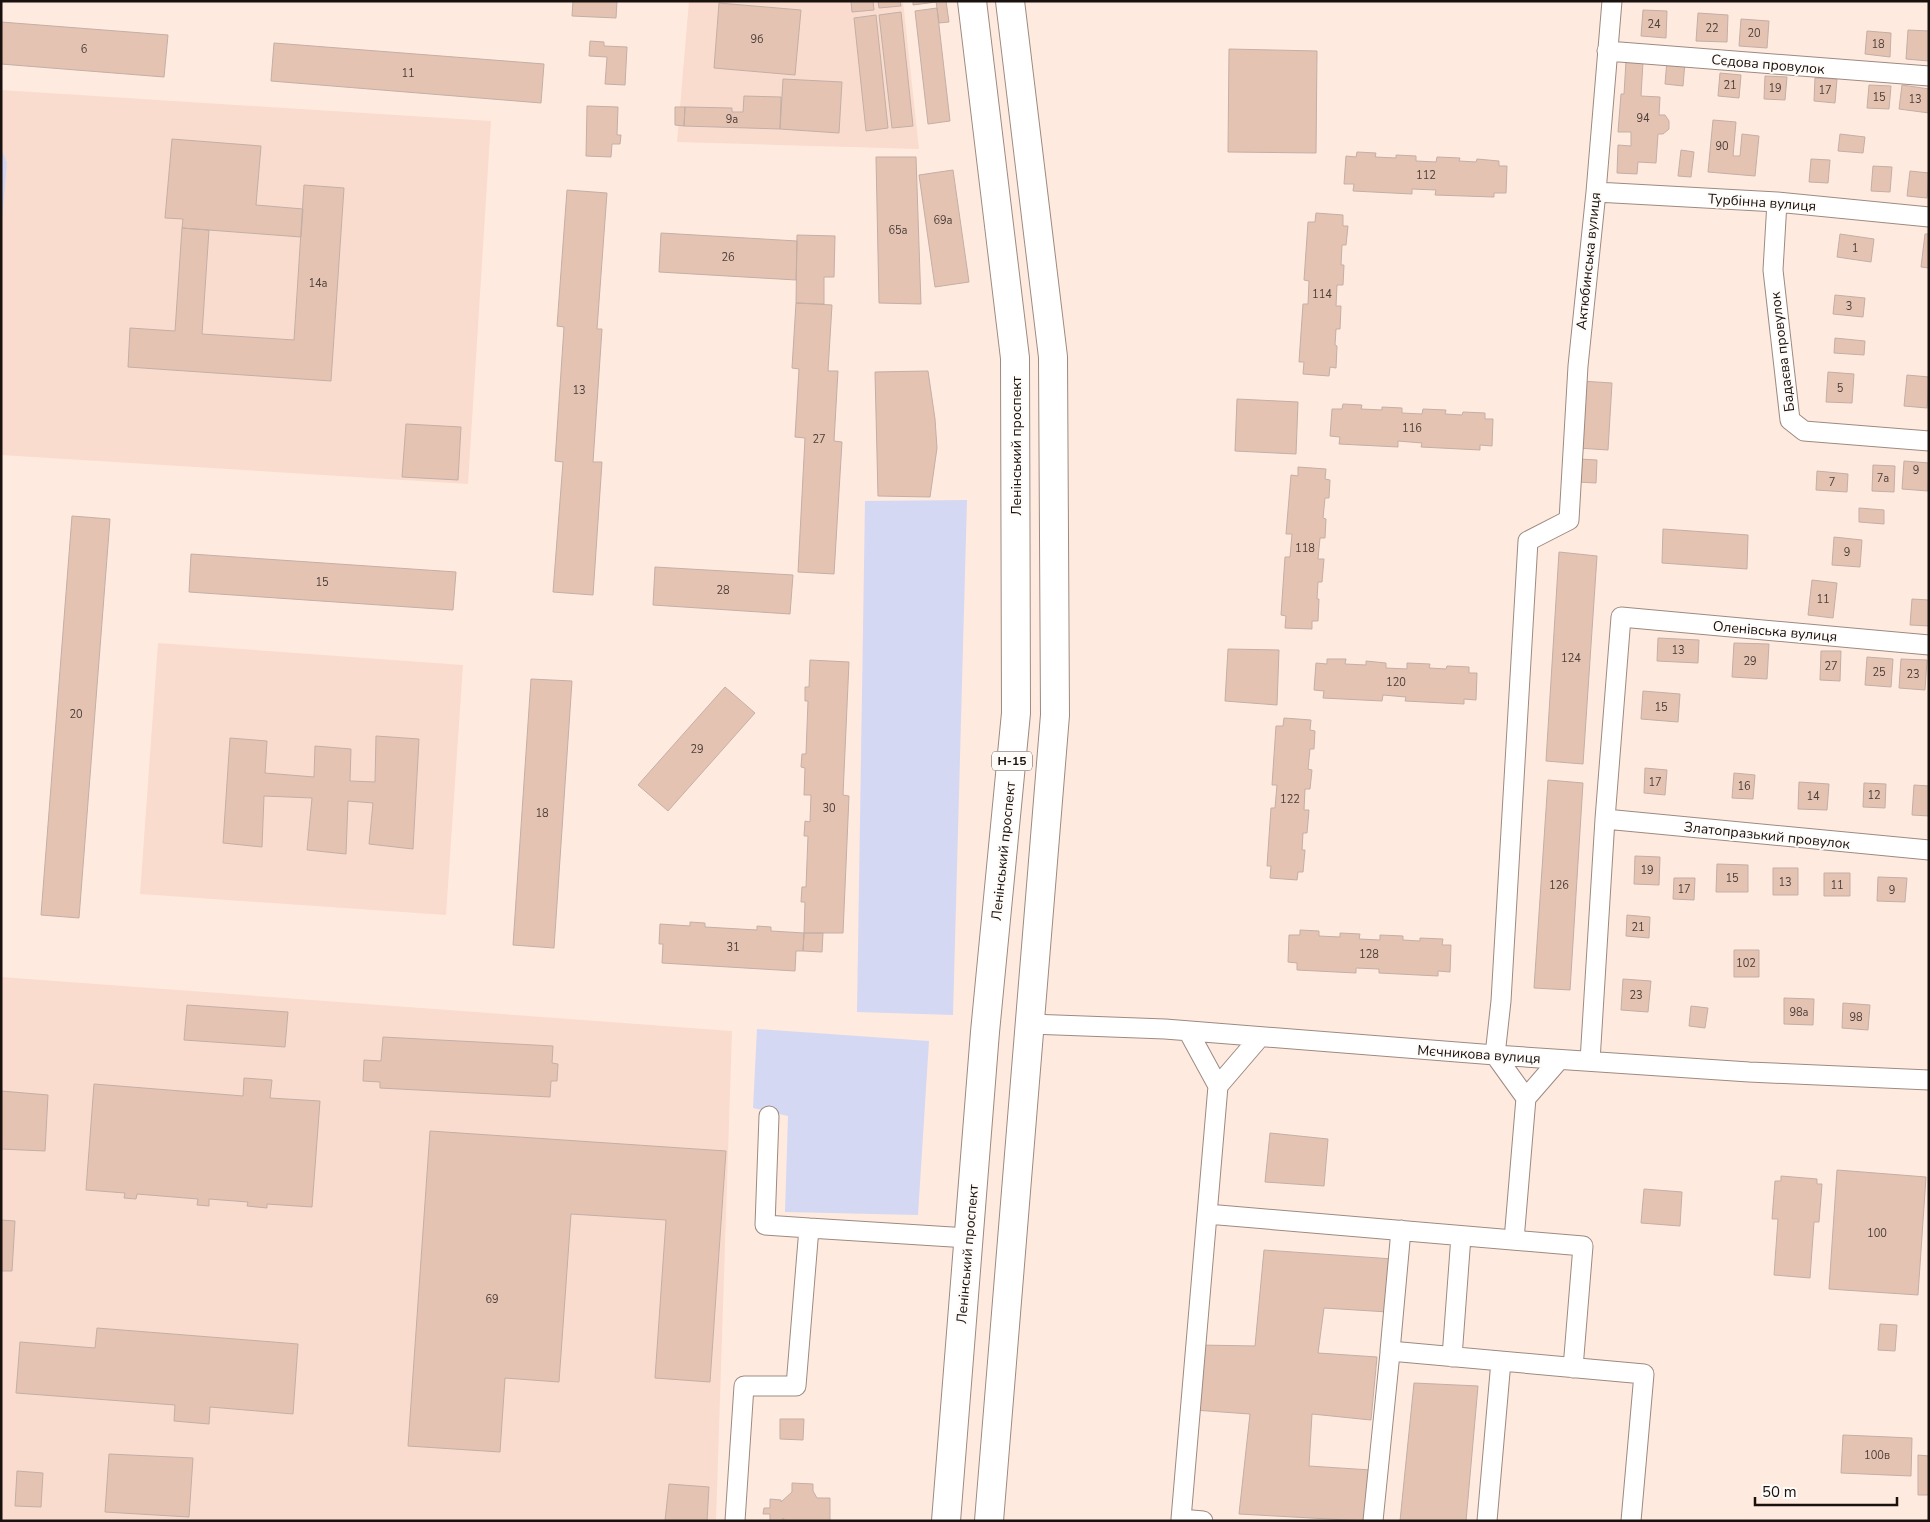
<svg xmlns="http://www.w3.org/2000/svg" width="1930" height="1522" font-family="'Nunito Sans',sans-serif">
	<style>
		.built { fill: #f9dcce }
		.green { fill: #d5d8f3 }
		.building { fill: #e5c3b3; stroke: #c3afa5 }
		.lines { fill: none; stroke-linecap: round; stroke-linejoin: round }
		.minor-casing { stroke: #9d8a80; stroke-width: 21 }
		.primary-casing { stroke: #9d8a80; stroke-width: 30 }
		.minor { stroke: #fff; stroke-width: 19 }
		.primary { stroke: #fff; stroke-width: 28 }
		.labels { text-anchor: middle; stroke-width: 4; stroke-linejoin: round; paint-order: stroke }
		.number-label { font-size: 11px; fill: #4b3e37 }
		.shield { fill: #fffbf8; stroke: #5d5754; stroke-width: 1 }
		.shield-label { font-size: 12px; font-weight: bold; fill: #18110e }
		.street-label { font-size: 14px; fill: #18110e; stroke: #fffbf8 }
	</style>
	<rect width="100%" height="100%" fill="#ffeadf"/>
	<path class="built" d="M689 1H903L919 149 677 142Z
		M1 90 491 121 468 484 1 455Z
		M158 643 463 665 446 915 140 894Z
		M1 977 732 1031 716 1521H1Z"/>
	<path class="green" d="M1 148 7 163 1 232Z
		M967 500 953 1015 857 1012 865 501Z
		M757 1029 929 1041 918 1215 785 1212 788 1116 753 1108Z"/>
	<path class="building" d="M573 1H617L616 18 572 16Z
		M851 1H873L874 10 852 12Z
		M878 1H900L901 6 879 8Z
		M913 1H936V2L913 5Z
		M936 1H946L949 22 939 23Z
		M719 3 801 10 795 75 714 68Z
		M937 8 950 121 928 124 915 11Z
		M1643 10 1667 11 1666 38 1641 36Z
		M901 12 913 126 892 128 879 15Z
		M1698 13 1728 15 1727 42 1696 41Z
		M876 15 888 128 866 131 854 18Z
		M1741 19 1769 21 1767 48 1739 46Z
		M1 22 168 35 164 77 1 64Z
		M1908 30 1929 31V61L1906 59Z
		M1867 31 1891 33 1890 57 1865 54Z
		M590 41 604 42V46L627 47 625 85 605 84 607 57 589 56Z
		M274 43 544 64 541 103 271 81Z
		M1229 49 1317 51 1316 153 1228 152Z
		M1667 60 1685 62 1683 86 1665 84Z
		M1626 61 1643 62 1641 96 1660 97 1659 115H1665L1669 121V129L1663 134H1658L1656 163 1638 162 1637 174 1617 173 1618 145 1631 146V132H1618L1621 94H1624Z
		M1720 73 1741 75 1739 98 1718 96Z
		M1765 76 1787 77 1785 100 1764 99Z
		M1815 78 1837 79 1835 103 1814 101Z
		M783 79 842 82 839 133 780 129Z
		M1869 85 1891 86 1889 109 1867 108Z
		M1902 85 1929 89V113L1899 109Z
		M744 96 781 97 780 129 684 126 685 107 732 108V112H743Z
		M587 106 618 107 617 135H621L620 144H612L611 157 586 156Z
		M675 107H685L684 126 675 125Z
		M1713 120 1736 122 1733 156H1740L1742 134 1759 136 1755 176 1708 172Z
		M1840 134 1865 137 1863 153 1838 151Z
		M172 139 261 146 256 205 303 209 301 237 182 228 183 219 165 218Z
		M1681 150 1694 152 1691 177 1678 176Z
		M1357 152 1376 153 1375 157 1396 158V155L1416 156V161L1436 162 1437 157 1460 158 1459 161 1476 162 1477 159 1499 161V166H1507L1506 193H1494V197L1435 195 1436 190 1412 189V194L1353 191 1354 184H1344L1346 156 1356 157Z
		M876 157H916L921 304 879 303Z
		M1811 159 1830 160 1828 183 1809 182Z
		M1873 166 1892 167 1890 192 1871 191Z
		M953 170 969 282 935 287 919 175Z
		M1910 171 1929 173 1927 198 1907 196Z
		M304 185 344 188 331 381 128 367 130 328 175 331 182 228 209 230 202 334 294 340Z
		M567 190 607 193 597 329H602L593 462H602L593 595 553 592 563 462 555 461 564 327 557 326Z
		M1316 213 1343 215V226H1348L1346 245H1342L1341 265H1344L1343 285H1337L1336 306H1341L1340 329H1336L1335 345 1337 346 1336 368 1330 367 1329 376 1303 374 1304 362H1299L1303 304H1308L1309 281 1304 280 1308 222H1315Z
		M661 233 797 241 796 280 659 272Z
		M1840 234 1874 239 1871 262 1837 257Z
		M1925 234H1929V268L1921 267Z
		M797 235 835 236 834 277H824V304L796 303Z
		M1835 295 1865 298 1863 317 1833 314Z
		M796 303 832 305 828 371H838L834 441 842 442 834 574 798 572 805 438 795 437 799 369 792 368Z
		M1835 338 1865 341 1864 355 1834 353Z
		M928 371 935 419 937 448 930 497 878 496 875 372Z
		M1828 372 1854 374 1852 403 1826 402Z
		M1907 375 1929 377 1927 408 1904 406Z
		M1581 381 1612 383 1608 450 1577 448Z
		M1237 399 1298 402 1296 454 1235 451Z
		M1343 404 1362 405 1361 409 1382 410V407L1402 408V413L1422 414 1423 409 1446 410 1445 414 1462 415 1463 412 1485 413V419H1493L1492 446 1480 445V450L1421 447 1422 443 1398 441V447L1339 444 1340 437 1330 436 1332 409H1342Z
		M406 424 461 427 458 480 402 477Z
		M1579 459 1597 460 1596 483 1578 482Z
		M1904 461 1929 463 1928 491 1902 489Z
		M1873 465 1895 466 1894 492 1872 491Z
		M1298 467 1326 469 1325 479 1330 480 1329 498H1325L1323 518 1326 519 1325 538H1320L1318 559H1324L1322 582H1318L1317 599H1319L1318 621H1312V629L1285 628 1286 616 1281 615 1285 557H1290L1292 534H1286L1291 475 1298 476Z
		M1817 471 1848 474 1847 492 1816 490Z
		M1859 508 1884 510V524L1859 522Z
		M72 516 110 519 79 918 41 915Z
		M1663 529 1748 535 1747 569 1662 563Z
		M1834 537 1862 540 1860 567 1832 565Z
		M1559 552 1597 556 1583 764 1546 761Z
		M191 554 456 572 453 610 189 592Z
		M655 567 793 575 790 614 653 605Z
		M1812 580 1837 583 1833 618 1808 615Z
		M1912 599 1929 600V626L1910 625Z
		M1658 638 1699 640 1698 663 1657 661Z
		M1734 643 1769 644 1767 679 1732 677Z
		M1228 649 1279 650 1277 705 1225 701Z
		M1821 651H1841L1840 681 1820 680Z
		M1867 657 1893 659 1891 687 1865 685Z
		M1327 659H1346L1345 664 1366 665V661L1386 663V668L1407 669V663L1430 664 1429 668 1446 669 1447 666 1469 667V673H1477L1476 700 1464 699V704L1405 701 1406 697 1383 695 1382 701 1323 698 1324 691 1314 690 1316 663 1327 664Z
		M1901 659 1927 660 1925 690 1899 688Z
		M810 660 849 662 843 795 849 796 843 933H804L805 902H801L802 887H806L808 836H804L805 821 810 822 811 795H804L805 768 801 767 802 754H806L808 701H805V687H809Z
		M531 679 572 681 554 948 513 945Z
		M725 687 755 713 668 811 638 785Z
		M1643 691 1680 694 1678 722 1641 719Z
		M1284 718 1311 720 1310 730 1315 731 1314 749H1310L1308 769 1312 770 1310 789H1305L1304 810H1309L1307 833H1303L1302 850H1305L1303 872H1298L1297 880 1270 878 1271 866H1267L1271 808H1275L1277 785H1272L1276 726H1283Z
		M376 736 419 739 413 849 369 844 373 803 348 801 346 854 307 850 312 798 264 796 262 847 223 843 230 738 267 741 265 773 314 777 315 746 351 749 350 781 375 782Z
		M1645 768 1667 770 1665 795 1644 793Z
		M1734 773 1755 775 1753 799 1732 798Z
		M1548 780 1583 783 1570 990 1534 988Z
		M1799 782 1829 784 1827 810 1798 809Z
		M1864 783 1886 784 1885 808 1863 807Z
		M1914 785 1929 786V816L1912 815Z
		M1635 856 1660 857 1659 885 1634 884Z
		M1717 864 1748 865V892H1716Z
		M1773 868H1798V895H1773Z
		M1824 873H1850V896H1824Z
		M1878 877 1907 878 1905 902 1877 901Z
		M1674 878H1695L1694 900 1673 899Z
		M1627 915 1650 917 1649 938 1626 936Z
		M690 922 705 923V927L757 930V926L771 927V931L804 933 803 951H796L795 971 662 963 663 944H659L660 924 690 926Z
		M1300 930 1319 931V936L1340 937V933L1360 934 1359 939 1380 940V935L1403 936V940L1420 941V938L1443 939 1442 945H1451L1450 972 1438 971V976L1379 973V969L1356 968V973L1297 970V963L1288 962 1289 935H1300Z
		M804 933H823L822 952 803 951Z
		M1734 950H1759V977H1734Z
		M1623 979 1651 981 1648 1012 1621 1010Z
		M1784 998 1814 999 1813 1025 1784 1024Z
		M1843 1003 1870 1005 1868 1030 1842 1028Z
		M187 1005 288 1012 285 1047 184 1040Z
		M1691 1006 1708 1008 1705 1028 1689 1026Z
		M383 1037 553 1046 552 1063 558 1064 557 1081H551L550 1097 380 1088V1082L363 1081 364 1060 381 1061Z
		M244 1078 272 1080 270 1098 320 1101 312 1207 267 1204V1208L247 1206 248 1202 209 1199V1206L197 1205 198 1199 137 1194 136 1199 124 1198 125 1193 86 1190 94 1084 243 1096Z
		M1 1091 48 1095 45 1151 1 1149Z
		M430 1131 726 1151 710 1382 655 1378 666 1220 571 1214 559 1382 505 1378 500 1452 408 1446Z
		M1270 1133 1328 1139 1324 1186 1265 1182Z
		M1837 1170 1926 1177 1918 1295 1829 1289Z
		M1781 1176 1817 1179V1184H1822L1819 1222H1814L1810 1278 1774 1275 1778 1219H1772L1775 1181H1781Z
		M1644 1189 1682 1192 1680 1226 1641 1223Z
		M1 1220 15 1221 12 1271H1Z
		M1264 1250 1393 1259 1388 1312 1324 1308 1318 1353 1377 1357 1371 1420 1312 1414 1309 1466 1371 1470 1365 1521 1239 1514 1250 1414 1194 1410 1199 1345 1255 1346Z
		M1880 1324 1897 1325 1895 1351 1878 1350Z
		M97 1328 298 1344 293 1414 210 1407 209 1424 174 1421 175 1405 16 1393 20 1342 95 1348Z
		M1414 1383 1478 1386 1466 1521H1400Z
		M780 1419H804L803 1440 780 1439Z
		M1843 1435 1912 1438 1911 1476 1841 1473Z
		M109 1454 193 1458 189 1517 105 1512Z
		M1918 1455 1929 1456V1495H1918Z
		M17 1471 43 1473 41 1507 15 1506Z
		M792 1483 813 1484V1491L817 1498H830V1521H785L783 1518V1521H770V1514H763L764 1508H770V1499L781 1500V1502L792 1492Z
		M669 1484 709 1487 707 1521H665Z"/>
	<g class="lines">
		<defs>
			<path id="minor" d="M1607 51 1929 76
				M1596 192 1777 202 1929 217
				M1777 202 1773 270 1790 420 1804 431 1929 441
				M1605 819 1929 850
				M1030 1024 1165 1029 1495 1055 1749 1072 1929 1080
				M1188 1031 1218 1086 1260 1037
				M1559 1060 1526 1098 1495 1055 1501 1001 1528 541 1569 520 1578 366 1596 192 1612 1
				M1590 1061 1605 819 1621 617 1929 645
				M769 1116 765 1225 809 1228
				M1207 1214 1583 1246 1573 1368
				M1401 1230 1390 1351 1644 1374 1631 1521
				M1514 1240 1526 1098
				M1452 1357 1461 1236
				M735 1521 744 1386H796L809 1228 968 1238
				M1203 1521 1181 1519 1218 1086
				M1373 1521 1391 1343
				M1487 1521 1501 1361"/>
			<path id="primary" d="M946 1521 985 1032 1016 713 1015 358 972 1
				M989 1521 1055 715 1053 357 1010 1"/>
		</defs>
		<use href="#minor" class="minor-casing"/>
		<use href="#primary" class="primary-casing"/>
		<use href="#minor" class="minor"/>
		<use href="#primary" class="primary"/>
	</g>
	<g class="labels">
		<g class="number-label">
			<text x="1654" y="28">24</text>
			<text x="1712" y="32">22</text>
			<text x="1754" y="37">20</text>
			<text x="757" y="43">9б</text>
			<text x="1878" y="48">18</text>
			<text x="84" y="53">6</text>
			<text x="408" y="77">11</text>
			<text x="1730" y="89">21</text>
			<text x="1775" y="92">19</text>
			<text x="1825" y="94">17</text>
			<text x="1879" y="101">15</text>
			<text x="1915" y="103">13</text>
			<text x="1643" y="122">94</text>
			<text x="732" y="123">9а</text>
			<text x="1722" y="150">90</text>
			<text x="1426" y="179">112</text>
			<text x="943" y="224">69а</text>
			<text x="898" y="234">65а</text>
			<text x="1855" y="252">1</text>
			<text x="728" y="261">26</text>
			<text x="318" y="287">14а</text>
			<text x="1322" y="298">114</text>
			<text x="1849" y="310">3</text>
			<text x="1840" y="392">5</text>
			<text x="579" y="394">13</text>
			<text x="1412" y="432">116</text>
			<text x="819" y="443">27</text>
			<text x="1916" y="474">9</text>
			<text x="1883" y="482">7а</text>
			<text x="1832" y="486">7</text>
			<text x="1305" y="552">118</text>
			<text x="1847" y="556">9</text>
			<text x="322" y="586">15</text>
			<text x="723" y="594">28</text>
			<text x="1823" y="603">11</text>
			<text x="1678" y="654">13</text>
			<text x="1571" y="662">124</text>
			<text x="1750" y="665">29</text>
			<text x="1831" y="670">27</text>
			<text x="1879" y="676">25</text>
			<text x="1913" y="678">23</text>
			<text x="1396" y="686">120</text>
			<text x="1661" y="711">15</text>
			<text x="76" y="718">20</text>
			<text x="697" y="753">29</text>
			<text x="1655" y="786">17</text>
			<text x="1744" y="790">16</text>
			<text x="1874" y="799">12</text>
			<text x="1813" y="800">14</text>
			<text x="1290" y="803">122</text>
			<text x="829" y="812">30</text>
			<text x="542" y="817">18</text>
			<text x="1647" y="874">19</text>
			<text x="1732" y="882">15</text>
			<text x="1785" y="886">13</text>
			<text x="1559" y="889">126</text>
			<text x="1837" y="889">11</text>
			<text x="1684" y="893">17</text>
			<text x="1892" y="894">9</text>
			<text x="1638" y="931">21</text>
			<text x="733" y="951">31</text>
			<text x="1369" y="958">128</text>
			<text x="1746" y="967">102</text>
			<text x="1636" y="999">23</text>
			<text x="1799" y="1016">98а</text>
			<text x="1856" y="1021">98</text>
			<text x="1877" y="1237">100</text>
			<text x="492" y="1303">69</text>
			<text x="1877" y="1459">100в</text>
		</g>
		<rect class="shield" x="992" y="751.5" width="40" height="19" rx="4"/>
		<g class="shield-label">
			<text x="1012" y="765">Н-15</text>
		</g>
		<g class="street-label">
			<text transform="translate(1768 64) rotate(5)" y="5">Сєдова провулок</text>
			<text transform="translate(1762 202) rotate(4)" y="5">Турбінна вулиця</text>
			<text transform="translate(1588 261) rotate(-84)" y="5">Актюбинська вулиця</text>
			<text transform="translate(1782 352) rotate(-97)" y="5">Бадаєва провулок</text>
			<text transform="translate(1016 446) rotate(-90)" y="5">Ленінський проспект</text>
			<text transform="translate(1775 631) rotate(5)" y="5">Оленівська вулиця</text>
			<text transform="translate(1767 835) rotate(6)" y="5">Златопразький провулок</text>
			<text transform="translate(1003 851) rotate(-84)" y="5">Ленінський проспект</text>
			<text transform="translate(1479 1054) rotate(4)" y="5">Мєчникова вулиця</text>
			<text transform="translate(967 1254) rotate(-85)" y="5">Ленінський проспект</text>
		</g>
	</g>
	<rect width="1930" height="1522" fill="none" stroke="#18110e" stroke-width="5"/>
	<path d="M1755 1497v8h142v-8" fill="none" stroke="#18110e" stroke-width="2.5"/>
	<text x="1762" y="1497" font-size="15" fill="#18110e" stroke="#fffbf8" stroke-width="4" paint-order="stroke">50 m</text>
</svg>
